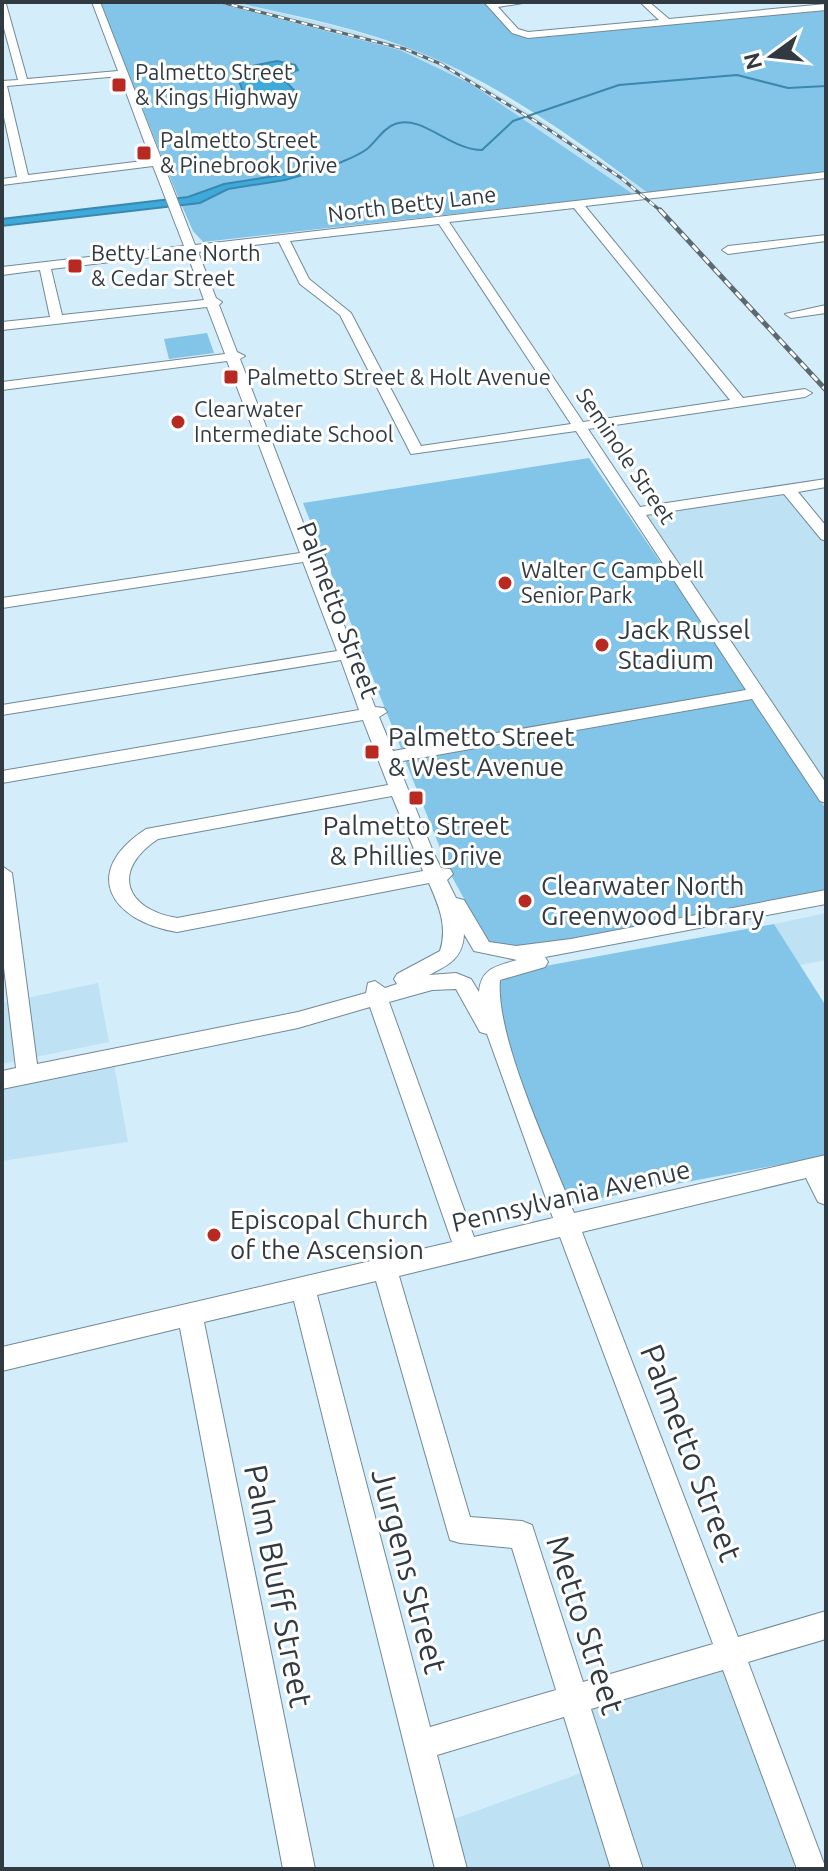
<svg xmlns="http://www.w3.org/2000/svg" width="828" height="1871" font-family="Ubuntu,sans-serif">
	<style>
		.built { fill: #bfe1f4 }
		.green { fill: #82c5e8 }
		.water { fill: #3eaadc; stroke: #3a88ad; stroke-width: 2 }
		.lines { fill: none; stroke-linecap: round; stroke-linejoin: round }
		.stream { stroke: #3a88ad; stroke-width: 2 }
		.minor-casing { stroke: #728996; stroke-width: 2 }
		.minor { fill: #fff; fill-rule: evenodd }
		.rail-far1-casing { stroke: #5b6971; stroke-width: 3 }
		.rail-casing { stroke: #5b6971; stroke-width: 5 }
		.rail-far1 { stroke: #fff; stroke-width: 2; stroke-dasharray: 6; stroke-linecap: butt }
		.rail { stroke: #fff; stroke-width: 3; stroke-dasharray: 8; stroke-linecap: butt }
		.poi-dot { fill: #b72921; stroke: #fff; stroke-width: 3 }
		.labels { text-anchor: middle; stroke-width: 6; stroke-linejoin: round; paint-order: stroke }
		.far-poi-label { font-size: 22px; fill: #303a40; stroke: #fff; text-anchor: start }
		.far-street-label { font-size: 22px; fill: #303a40; stroke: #fff }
		.street-label { font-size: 26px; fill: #303a40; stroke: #fff }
		.poi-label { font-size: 26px; fill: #303a40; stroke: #fff; text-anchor: start }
		.near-street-label { font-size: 32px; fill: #303a40; stroke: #fff }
	</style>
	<rect width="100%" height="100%" fill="#d3edfb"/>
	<path class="built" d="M213 2H234L339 27 407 47 445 63 542 121 648 193 633 194 464 82 400 50Z
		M785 493 826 544V785L644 514Z
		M826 913V960L800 965 774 924Z
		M98 983 109 1042 35 1057 27 998Z
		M9 1001 17 1061 2 1064V1003Z
		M114 1064 128 1142 2 1161V1087Z
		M724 1667 800 1869H640L587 1707Z
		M562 1714 613 1869H464L451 1820 581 1773Z"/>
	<path class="green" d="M100 2H213L400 50 471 84 633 194 203 242 193 231 178 197Z
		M234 2H484L517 34 826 8V172L648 193C574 138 493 79 406 47 350 26 291 15 234 2Z
		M207 333 214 353 169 359 164 339Z
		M589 458 748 690 402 751 303 503Z
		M753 698 826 809V892C754 906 546 961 487 941L450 873 405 760Z
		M774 924 826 1006V1156L569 1204C546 1143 497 1047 498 983L518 971Z"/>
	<path class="water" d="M277 61 295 65 298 70 288 74 280 70H264L263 78 286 82 295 91 294 97 284 101 247 102 239 81 242 68Z
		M327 168 285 180 228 189 200 203 2 226V219L188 197 224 184Z"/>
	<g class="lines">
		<path class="stream" d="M327 168C340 162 355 158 367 149 376 142 383 128 395 124 422 114 450 150 482 150L513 121 619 85 737 75 788 88 826 86"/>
		<defs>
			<path id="minor" d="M2 2 6 4 27 79 118 71 92 2H100L195 245 826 172V178L585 206 743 398 805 389 812 393 805 397 588 429 640 507 826 479V487L798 492 826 526V541L821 539 784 494 646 515 826 783V803L820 801 752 699 397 762 434 854 441 868 450 869 453 874 447 880 456 898 464 900 489 942 516 946 571 939 826 890V904L545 957 548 962 545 967 500 980C495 1038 552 1156 574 1213L826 1155V1205L818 1202 806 1178 582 1232 738 1637 826 1611V1639L748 1662 826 1869H797L723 1670 591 1709 643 1869H611L564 1717 437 1755 467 1869H435L294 1301 204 1322 315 1869H283L180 1328 2 1371V1347L452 1242 370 1007 298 1028 2 1089V1071L16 1068 2 951V866L12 873 37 1064 298 1012 366 993 368 983 375 981 385 988 397 984 394 979 397 974 440 951C448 927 439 906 429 883L177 932C110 921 80 872 146 829L388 785 363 720 2 783V771L359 710 341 660 2 715V705L337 651 303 562 2 608V598L300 553 227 361 2 390V382L225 354 207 307 2 330V322L50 317 40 270 2 275V267L184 246 153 166 2 185V179L17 177 2 108V81L18 80 2 21ZM120 76 151 160 28 175 7 86ZM574 208 730 400 583 422 449 222ZM439 224 571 424 421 446 351 313 309 279 290 241ZM279 242 300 284 340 315 411 454 576 431 746 690 393 751 379 717 387 712 384 708 375 707 356 658 363 653 353 648 318 559 325 555 314 551 240 359 245 356 237 352 219 305 222 302 216 298 198 252ZM187 253 204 300 62 315 51 269ZM392 796 423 871 177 918C124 909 111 870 158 839ZM464 934 474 951 517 960C497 966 481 968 479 992L471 979 456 973 429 975C449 965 463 958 464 934ZM456 989 480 1032 487 1034 553 1218 474 1237 389 1002 432 990ZM560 1237 713 1644 583 1682 532 1525 522 1521 470 1517 399 1276ZM376 1281 450 1540 460 1543 512 1548 556 1690 430 1727 317 1295Z
				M484 2H529L498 7 518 29 528 32 659 20 640 2H649L669 19 826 4V10L528 38 512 33Z
				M826 235V241L728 254 722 250 728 246Z
				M826 305V313L791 318 785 314Z"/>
		</defs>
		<use href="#minor" class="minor-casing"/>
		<use href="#minor" class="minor"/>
		<defs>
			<path id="rail-far1" d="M220 2 405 49 441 64 545 127 621 178 662 212"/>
			<path id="rail" d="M660 210 826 390"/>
		</defs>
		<use href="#rail-far1" class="rail-far1-casing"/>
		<use href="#rail" class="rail-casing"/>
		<use href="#rail-far1" class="rail-far1"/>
		<use href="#rail" class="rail"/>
	</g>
	<g class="poi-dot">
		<rect x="111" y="77" width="16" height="16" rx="4"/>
		<rect x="136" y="145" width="16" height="16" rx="4"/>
		<rect x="67" y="258" width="16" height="16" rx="4"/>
		<rect x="223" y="369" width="16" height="16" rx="4"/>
		<circle cx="178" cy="422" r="8"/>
		<circle cx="505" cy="583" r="8"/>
		<circle cx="602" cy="645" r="8"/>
		<rect x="364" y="744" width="16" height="16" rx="4"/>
		<rect x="408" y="790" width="16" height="16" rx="4"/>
		<circle cx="525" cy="901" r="8"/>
		<circle cx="214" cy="1235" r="8"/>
	</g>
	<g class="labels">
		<g class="far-poi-label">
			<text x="135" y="80">Palmetto Street<tspan x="135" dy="25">&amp; Kings Highway</tspan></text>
			<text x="160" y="148">Palmetto Street<tspan x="160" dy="25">&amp; Pinebrook Drive</tspan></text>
			<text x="91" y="261">Betty Lane North<tspan x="91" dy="25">&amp; Cedar Street</tspan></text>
			<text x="247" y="385">Palmetto Street &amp; Holt Avenue</text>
			<text x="194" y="417">Clearwater<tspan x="194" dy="25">Intermediate School</tspan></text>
			<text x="521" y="578">Walter C Campbell<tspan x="521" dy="25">Senior Park</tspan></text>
		</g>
		<g class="far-street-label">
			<text transform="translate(412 204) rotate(-7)" y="8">North Betty Lane</text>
			<text transform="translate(626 456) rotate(56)" y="8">Seminole Street</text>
		</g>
		<g class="street-label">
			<text transform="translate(338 610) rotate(69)" y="9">Palmetto Street</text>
			<text transform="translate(571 1196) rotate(-13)" y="9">Pennsylvania Avenue</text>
		</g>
		<g class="poi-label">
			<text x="618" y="639">Jack Russel<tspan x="618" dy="30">Stadium</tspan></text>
			<text x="388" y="746">Palmetto Street<tspan x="388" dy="30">&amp; West Avenue</tspan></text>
			<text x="416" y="835" text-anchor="middle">Palmetto Street<tspan x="416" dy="30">&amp; Phillies Drive</tspan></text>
			<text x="541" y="895">Clearwater North<tspan x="541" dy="30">Greenwood Library</tspan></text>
			<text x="230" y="1229">Episcopal Church<tspan x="230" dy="30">of the Ascension</tspan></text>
		</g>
		<g class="near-street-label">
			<text transform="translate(691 1453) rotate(69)" y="11">Palmetto Street</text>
			<text transform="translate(409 1571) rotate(75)" y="11">Jurgens Street</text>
			<text transform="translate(278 1586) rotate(79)" y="11">Palm Bluff Street</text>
			<text transform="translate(585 1625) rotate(72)" y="11">Metto Street</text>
		</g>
	</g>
	<rect width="828" height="1871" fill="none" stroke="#303a40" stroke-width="8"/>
	<g transform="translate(772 56) rotate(255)" stroke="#ffffff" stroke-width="6" paint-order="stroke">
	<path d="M0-6L14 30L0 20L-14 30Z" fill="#303a40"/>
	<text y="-12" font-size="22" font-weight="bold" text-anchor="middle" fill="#303a40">N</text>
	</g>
</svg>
